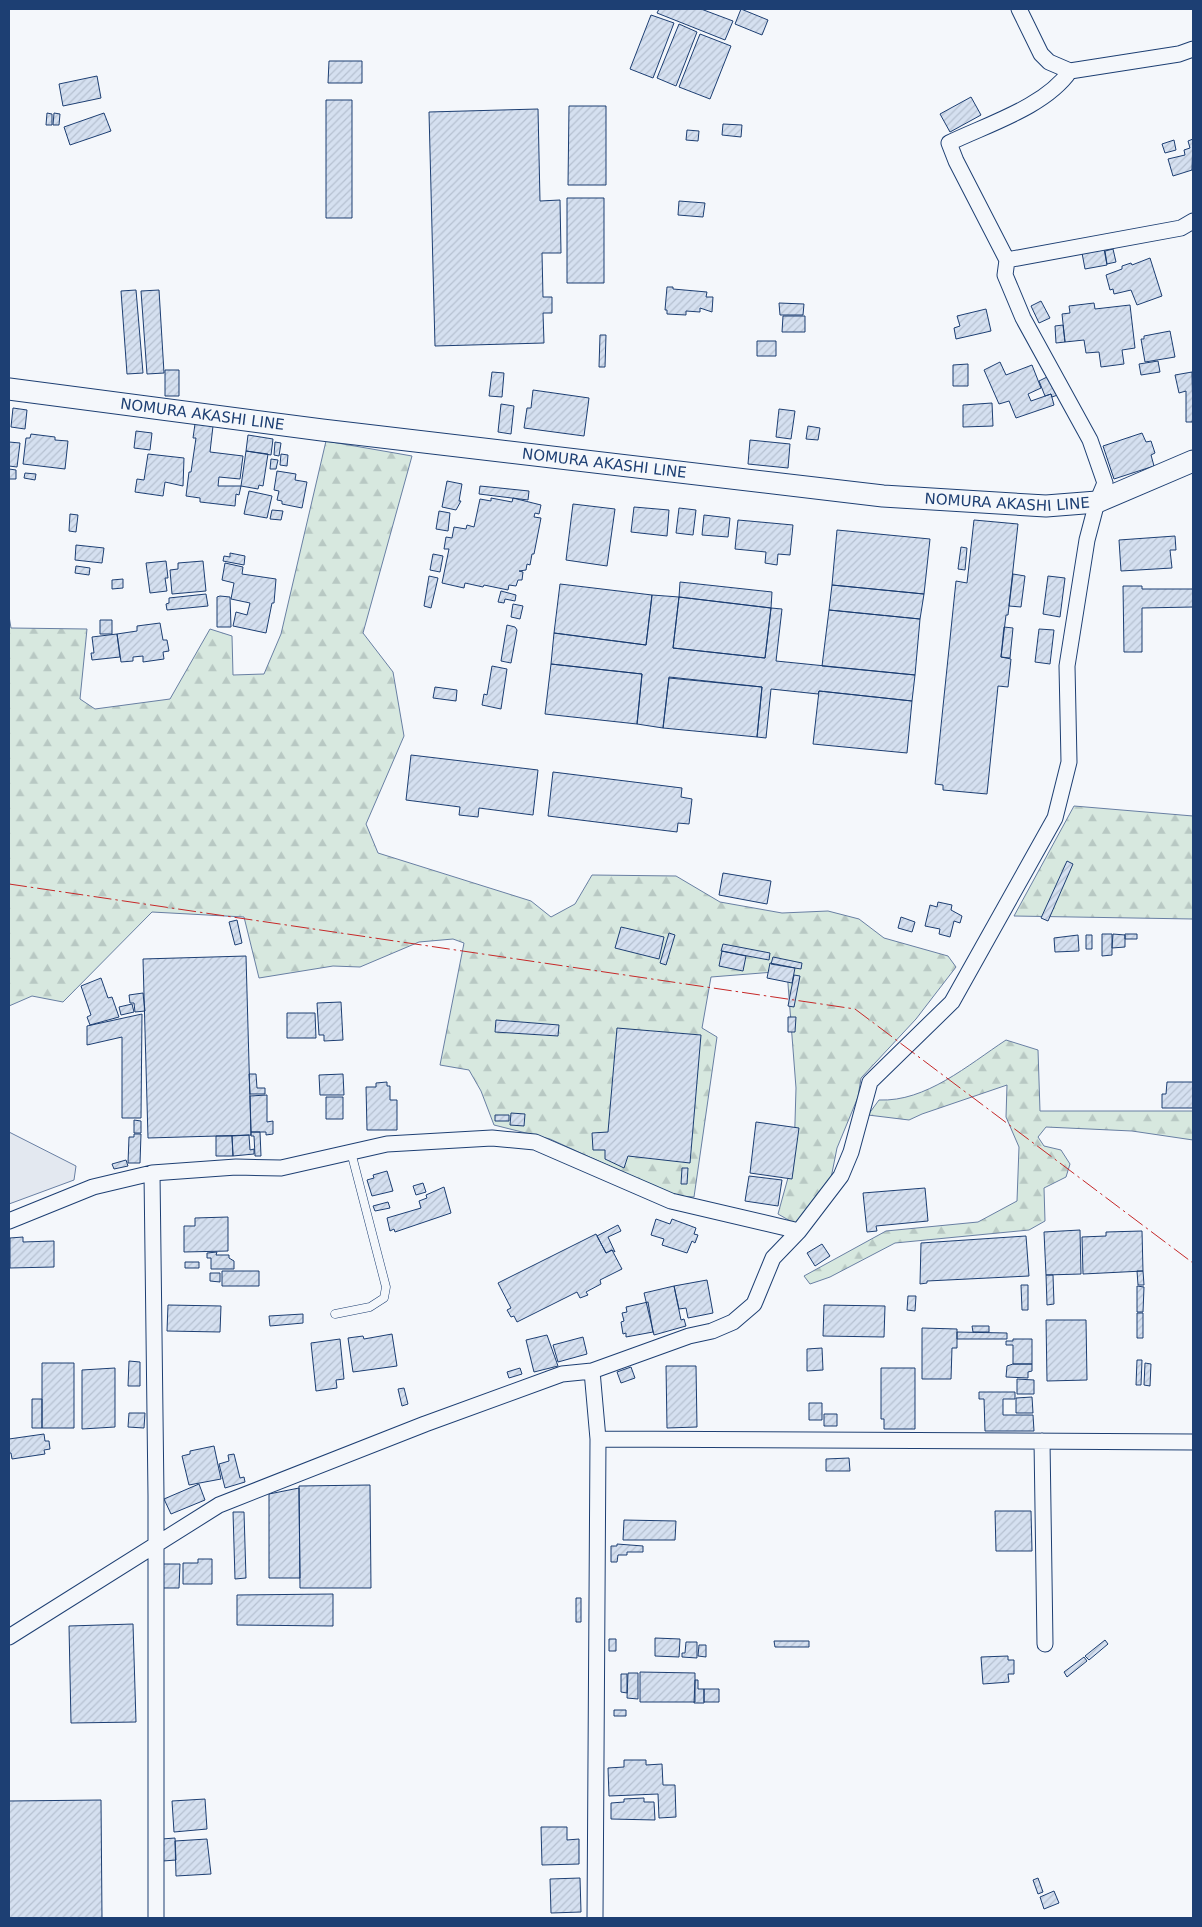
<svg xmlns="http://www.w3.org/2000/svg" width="1202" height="1927" font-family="'DejaVu Sans',sans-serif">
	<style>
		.forest { fill: url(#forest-firs); stroke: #687fa3 }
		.parking { fill: #e3e8f0; stroke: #687fa3 }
		.building { fill: url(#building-hatch); stroke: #1d3f73 }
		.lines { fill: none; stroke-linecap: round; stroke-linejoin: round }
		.service-casing { stroke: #1d3f73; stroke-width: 9 }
		.minor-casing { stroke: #1d3f73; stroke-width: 17 }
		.secondary-casing { stroke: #1d3f73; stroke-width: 23 }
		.service { stroke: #f4f7fb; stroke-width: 8 }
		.minor { stroke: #f4f7fb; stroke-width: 15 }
		.secondary { stroke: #f4f7fb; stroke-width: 21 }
		.power { stroke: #c62828; stroke-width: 1; stroke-dasharray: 18 4 2.5 4; stroke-linecap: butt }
		.labels { text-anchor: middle; stroke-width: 4; stroke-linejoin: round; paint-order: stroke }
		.street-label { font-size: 15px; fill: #1d3f73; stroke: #f4f7fb }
	</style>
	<defs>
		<pattern id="forest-firs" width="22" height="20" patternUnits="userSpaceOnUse" patternTransform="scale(1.25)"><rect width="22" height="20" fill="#d7e8df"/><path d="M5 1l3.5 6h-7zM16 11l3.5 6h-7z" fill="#b8c8c3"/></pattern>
		<pattern id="building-hatch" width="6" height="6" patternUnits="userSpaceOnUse" patternTransform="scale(1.25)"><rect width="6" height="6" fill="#d5e0f0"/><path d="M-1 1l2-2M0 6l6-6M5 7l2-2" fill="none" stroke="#b6c1d1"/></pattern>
	</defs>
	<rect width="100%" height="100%" fill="#f4f7fb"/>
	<path class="forest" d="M326 441 412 456 363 633 393 672 404 736 366 824 378 853 531 901 551 917 575 904 592 875 676 876 720 902 782 913 828 911 859 919 884 938 948 956 956 967 916 1019 861 1078 858 1097 837 1148 830 1183 799 1226 778 1214 794 1156 796 1088 787 971 711 977 702 1028 717 1037 694 1197 675 1196 550 1139 494 1125 481 1091 469 1070 440 1065 464 943 453 939 419 942 360 967 333 966 259 978 244 917 152 912 63 1002 32 996 9 1006V616L11 628 87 629 80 699 95 709 170 699 210 629 232 636 233 675 264 674 281 634Z
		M1074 806 1193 816V919L1014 916Z
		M1006 1040 1038 1050 1040 1111H1193V1140L1132 1131 1046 1127 1038 1137 1044 1146 1061 1150 1070 1164 1066 1177 1044 1188 1045 1221 1029 1230 895 1243 830 1277 810 1284 804 1276 886 1231 978 1222 1017 1201 1019 1147 1006 1117 1007 1085 922 1114 909 1120 868 1115 879 1100C926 1102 968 1065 1006 1040Z"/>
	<path class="parking" d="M9 1132 76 1166 74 1180 9 1204Z"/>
	<path class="building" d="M659 9H701L733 21 725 40 657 13Z
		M741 9 768 20 762 35 735 24Z
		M651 15 674 23 653 78 630 69Z
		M679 24 697 32 676 86 657 78Z
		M700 34 731 46 710 99 679 87Z
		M329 61H362V83H328Z
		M97 76 101 98 63 106 59 84Z
		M971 97 981 115 950 132 940 114Z
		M326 100H352V218H326Z
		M569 106H606V185H568Z
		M538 109 540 201 560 200 561 253H542L543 297H552V313H543L544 343 435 346 429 112Z
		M47 113 52 114V125H46Z
		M54 113 60 114 59 125H53Z
		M104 113 111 131 70 145 64 127Z
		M723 124 742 125 741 137 722 135Z
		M687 130 699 131 698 141 686 140Z
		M1193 139 1192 170 1173 176 1168 159 1185 155 1184 150 1190 148 1188 141Z
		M1174 140 1176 150 1165 153 1162 144Z
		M567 198H604V283H567Z
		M679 201 705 203 703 217 678 215Z
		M1104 249 1107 265 1085 269 1082 253Z
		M1113 249 1116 262 1107 264 1105 251Z
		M1150 258 1162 296 1137 305 1131 290 1114 294 1113 289 1110 290 1106 275 1122 269V266L1131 263 1132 265Z
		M667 287H673V289L707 292 706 297H713L712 312 700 308V312L686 311V315L667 314V310H665Z
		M136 290 143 373 127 374 121 291Z
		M159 290 164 373 147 374 141 291Z
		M1041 301 1050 318 1039 323 1031 306Z
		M779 303 804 304 803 315H780Z
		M1094 303 1095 309 1130 305 1135 348 1122 350 1124 364 1101 367 1099 352 1086 353 1084 340 1065 342 1062 314 1070 313 1069 306Z
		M986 309 991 331 956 339 954 328 960 326 957 316Z
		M783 316H805V332H782Z
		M1063 325 1065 342 1056 343 1055 326Z
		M1170 331 1175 357 1145 362 1141 339H1144V336Z
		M600 335H606L605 367H599Z
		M757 341H776V356H757Z
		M1158 361 1160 372 1141 375 1139 364Z
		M1000 362 1006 375 1032 365 1041 388 1028 394 1031 401 1051 394 1054 405 1016 418 1009 401 999 404 984 370Z
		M968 364V386H953V365Z
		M165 370H179V396H165Z
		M492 372 504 373 502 397 489 396Z
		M1192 372 1193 418 1192 422H1186V391L1179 393 1175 375Z
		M1053 374 1063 393 1052 397 1051 394 1045 396 1039 381Z
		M533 390 589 398 584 436 524 428 527 408H531Z
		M992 403 993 426 963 427V405Z
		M501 404 514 406 511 434 498 432Z
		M13 408 27 410 25 429 11 427Z
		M779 409 795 411 791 439 776 437Z
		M195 424 213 426 210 452 243 456 240 479 219 477 218 486H241L239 495 236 494 235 506 200 502V498L186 496 189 472H191L196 438H193Z
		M808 426 820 428 818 440 806 439Z
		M136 431 152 433 150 450 134 448Z
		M1142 433 1146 442 1151 441 1155 453 1151 455 1154 466 1114 479 1103 446Z
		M31 434 55 437V440L68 441 65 469 23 464 26 438H30Z
		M248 435 273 439 271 455 246 451Z
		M750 440 790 444 788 468 748 464Z
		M9 442 20 443 17 467 9 466Z
		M275 442 281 443 279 456 274 455Z
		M246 451 268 454 263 486 259 485 258 489 241 486Z
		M148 454 184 458 183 486 165 482 163 496 135 492 137 479 144 480Z
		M281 454 288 455 287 466 280 465Z
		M271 459 278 460 276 469H270Z
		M9 469 16 470V479H9Z
		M277 471 296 474 295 480 307 482 302 508 282 504V501L277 500 279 491 274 490Z
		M25 473 36 474 35 480 24 478Z
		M447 481 462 484 459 501H461L456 510 442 507Z
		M480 486 529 491 528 500 479 494Z
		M249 491 272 496 267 518 244 514Z
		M491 498 512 502 513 498 541 505 539 514 535 513 534 517 541 518 534 554H532L530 565 527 564 526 570 519 571 523 572 522 580H518L516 586 509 585 508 590 484 585 483 587 465 583 464 588 442 583 449 549H444L446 537 452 538 454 527 466 529 467 525 474 527 480 499 491 501Z
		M573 504 615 509 607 566 566 560Z
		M634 507 669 510 667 536 631 532Z
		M679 508 696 510 693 535 676 533Z
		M272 510 283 511 281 520 270 519Z
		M439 511 450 513 448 531 436 529Z
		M70 514 78 515 76 532 69 531Z
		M704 515 730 518 728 537 702 535Z
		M738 520 793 525 790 555 778 554 777 565 765 563 766 552 735 549Z
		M974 520 1018 524 1008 615H1006L1001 657 1011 659 1008 687 998 686 987 794 943 790V785L935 784 956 581 967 583Z
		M837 530 930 539 924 594 832 585Z
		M1175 536 1176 550H1170L1172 568 1121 571 1119 540Z
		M76 545 104 548 102 563 75 560Z
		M961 547 967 548 965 570 958 569Z
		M230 553 245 556 244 565 223 561 224 556 230 557Z
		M433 554 443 556 440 572 430 570Z
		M166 561 168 578H165L167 591 150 593 146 563Z
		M203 561 206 591 172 594 170 570 178 569V563Z
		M225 563 243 567 242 574 276 579 274 603H272L266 633 233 626 236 612 247 615 250 603 231 599 234 583 222 580Z
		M76 566 90 568 89 575 75 573Z
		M1013 574 1025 576 1021 607 1009 606Z
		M429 576 438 578 431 608 424 606Z
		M1048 576 1065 578 1060 617 1043 614Z
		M123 579V588L112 589V580Z
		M680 582 772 592 771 608 679 597Z
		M560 584 652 595 646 645 554 633Z
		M832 585 924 594 920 619 829 610Z
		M1123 586H1142V589H1193V607L1142 608V652H1124Z
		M501 591 516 595 515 601 505 599 504 603 498 602Z
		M206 594 208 606 167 610 166 604 169 603V598Z
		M652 595 679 597 673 648 765 658 771 608 782 609 776 661 915 675 912 701 819 691 818 694 771 689 766 738 757 737 762 687 669 677 663 728 637 724 642 674 551 664 554 633 646 645Z
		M220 596 230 597 231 627H217V597Z
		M679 597 771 608 765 658 673 648Z
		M513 604 523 606 520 619 511 617Z
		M829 610 920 619 915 675 822 666Z
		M100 620H112V634H100Z
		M160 623 163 640H167L169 651 163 652 164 659 143 662V656L133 657V661L121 662 117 634 137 631V626Z
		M507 625 515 627 517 630 511 663 501 661Z
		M1004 627 1013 628 1010 658 1001 657Z
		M1039 629 1054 630 1050 664 1035 662Z
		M117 634 120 657 92 660 91 653H94L92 637Z
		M551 664 642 674 637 724 545 714Z
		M492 666 507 669 501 709 482 705 484 694 487 695Z
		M669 678 762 687 757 737 663 728Z
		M435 687 457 690 456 701 433 698Z
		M819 691 912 701 907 753 813 744Z
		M411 755 538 770 533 815 479 808 478 817 459 815 460 807 406 800Z
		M553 772 682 788 681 797 692 799 689 824 678 823 677 832 548 816Z
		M1067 861 1073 864 1048 921 1041 918Z
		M723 873 771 881 767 904 719 895Z
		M938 902 952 905 951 910 962 916 960 923 954 921 950 937 939 934 940 929 925 926 930 905 937 907Z
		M901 917 915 922 912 932 898 928Z
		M237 920 242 943 235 945 229 922Z
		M621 927 664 937 659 959 615 948Z
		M669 933 675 935 666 965 660 963Z
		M1102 934H1112V955L1102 956Z
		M1113 934 1125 935V947L1112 948Z
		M1125 934H1137V939H1125Z
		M1078 935 1079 951 1055 952 1054 938Z
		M1086 935H1092V949H1086Z
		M723 944 770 953 769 960 721 951Z
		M722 951 746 956 743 971 719 966Z
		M246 956 251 1135 148 1138 143 959Z
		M773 957 802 963 801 969 771 964Z
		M770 963 795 968 792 983 767 978Z
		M794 975 800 976 794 1007 788 1006Z
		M101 978 108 998 112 997 119 1017 90 1025 87 1017 91 1015 81 986Z
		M143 993 145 1011 135 1012 134 1003H130L129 995Z
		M341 1002 343 1040 324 1041V1035H319L317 1003Z
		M132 1004 134 1012 121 1015 119 1007Z
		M287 1013H315L316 1038H287Z
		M142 1014 141 1118H122V1037L87 1045V1026Z
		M788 1017H796L795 1032H788Z
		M496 1020 559 1025 558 1036 495 1032Z
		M617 1028 701 1035 690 1163 628 1156 624 1168 605 1159V1150H593L592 1133 608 1132Z
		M249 1074H256L257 1088H265V1094H250Z
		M343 1074 344 1095H320L319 1075Z
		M387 1082V1086H390V1100H397V1130H367L366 1087H376V1083Z
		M1167 1082H1193V1108H1162V1094H1166Z
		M267 1095V1122L273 1121V1134L266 1135V1132H251L250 1096Z
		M326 1097H343V1119H326Z
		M511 1113 525 1114 524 1126 510 1125Z
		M495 1115H509V1121H495Z
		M134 1120 141 1121V1133H134Z
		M756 1122 799 1128 792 1179 750 1173Z
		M251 1132H260L261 1156H255L254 1136H251Z
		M134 1134H141L140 1163H128L129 1137H134Z
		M249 1135 250 1150 254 1149V1154L233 1156 232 1136Z
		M216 1136H232L233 1156H216Z
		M126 1160 128 1166 114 1169 112 1164Z
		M682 1168H688L687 1184H681Z
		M387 1171 393 1191 372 1196 367 1180 374 1178 373 1175Z
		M749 1176 782 1180 778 1206 745 1201Z
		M423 1183 426 1192 416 1195 413 1186Z
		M444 1187 451 1213 395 1232 394 1229 390 1231 387 1218 421 1208 419 1201 427 1198 426 1195Z
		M925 1188 928 1221 876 1226 877 1231 867 1232 863 1193Z
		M388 1202 390 1208 375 1211 373 1206Z
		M228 1217V1251L184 1252V1226H195V1218Z
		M656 1219 670 1224 672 1219 696 1228 694 1234 698 1235 695 1243 692 1241 687 1253 662 1245 664 1239 651 1235Z
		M618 1225 621 1231 608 1237 615 1252 612 1250 606 1253 597 1236Z
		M1080 1230 1081 1274 1046 1275 1044 1232Z
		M1142 1231 1143 1271 1083 1274 1082 1237 1106 1236V1232Z
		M596 1234 606 1253 612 1250 622 1269 600 1280 601 1284 586 1292 588 1295 580 1298 577 1292 517 1322 514 1316 511 1317 507 1310 511 1308 498 1283Z
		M1026 1236 1029 1276 927 1281V1283L920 1284 921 1243Z
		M23 1237V1242L54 1241V1267L10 1268V1238Z
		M822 1244 830 1256 815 1266 807 1253Z
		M217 1252 216 1255H229V1258L234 1261V1269H211V1258H207V1253Z
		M185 1262H199V1268H185Z
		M222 1271H259V1286H222Z
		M1137 1271H1143L1144 1285H1138Z
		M210 1273H220V1282L210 1281Z
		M1046 1275H1053L1054 1304 1047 1305Z
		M707 1280 713 1313 688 1318 686 1308 679 1309 674 1286Z
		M1021 1285H1028V1310H1022Z
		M674 1286 681 1320 684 1319 686 1326 654 1335 644 1293Z
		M1137 1286 1144 1287 1143 1312H1137Z
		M908 1296H916L915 1311 907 1310Z
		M648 1302 653 1332 626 1337V1333L623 1334 621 1322 624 1321 622 1313 627 1312 626 1307Z
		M168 1305 221 1306 220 1332 167 1331Z
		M824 1305 885 1306 884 1337 823 1336Z
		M1137 1313H1143V1338H1137Z
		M303 1314V1323L270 1326 269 1316Z
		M1046 1320H1086L1087 1380 1047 1381Z
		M972 1326H989V1332H973Z
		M922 1328 957 1329V1348H952L951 1379H922Z
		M957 1332 1007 1333V1339H957Z
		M392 1334 397 1366 353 1372 348 1338 363 1336 364 1339Z
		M547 1335 558 1366 534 1372 526 1340Z
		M583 1337 587 1354 558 1362 553 1345Z
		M340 1339 344 1379 336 1380 337 1388 316 1391 311 1343Z
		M1013 1339H1032V1364H1013V1345H1006V1341H1013Z
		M822 1348 823 1370 807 1371V1349Z
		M1137 1360H1142L1141 1385H1136Z
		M129 1361 140 1362V1386H128Z
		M42 1363H74V1428H42Z
		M1145 1363 1151 1364 1150 1386 1144 1385Z
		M1013 1364H1032V1371L1028 1372V1378L1006 1377 1007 1366Z
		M666 1366H696L697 1427 667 1428Z
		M631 1367 635 1378 621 1383 617 1372Z
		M115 1368V1427L82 1429V1370Z
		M520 1368 522 1374 509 1378 507 1372Z
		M881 1368H915V1429H884V1419H881Z
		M1017 1379 1034 1380V1394H1017Z
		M404 1388 408 1404 402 1406 398 1389Z
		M979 1392H1015V1399H1003V1415H1033L1034 1431H985L984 1399H979Z
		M1032 1397 1033 1413H1016V1398Z
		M32 1399H42V1428H32Z
		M809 1403H822V1420H809Z
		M129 1413H145L144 1428 128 1427Z
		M824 1414H837V1426H824Z
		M44 1434 45 1441H49L50 1449 44 1450 45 1454 12 1459 11 1453H9V1439Z
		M214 1446 221 1479 189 1485 182 1456 190 1454V1451Z
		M234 1454 240 1478 244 1477 245 1482 225 1488 219 1464 229 1461 228 1455Z
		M849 1458 850 1471H826V1459Z
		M199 1484 205 1500 171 1514 164 1499Z
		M370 1485 371 1588H300L299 1486Z
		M299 1488 300 1578H269V1494Z
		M995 1511H1031L1032 1551H996Z
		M233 1512H244L246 1578 235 1579Z
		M624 1520 676 1521 675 1540H623Z
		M617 1544 643 1546V1552H627V1555H618L617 1562H611V1546H617Z
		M198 1559H212V1584H183V1563H198Z
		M163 1564H180L179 1588H162Z
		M333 1594V1626L237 1625V1595Z
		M576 1598H581V1622H576Z
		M133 1624 136 1722 71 1723 69 1626Z
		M655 1638 680 1639 679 1657 655 1656Z
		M609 1639H616V1651H609Z
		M1105 1640 1108 1644 1089 1660 1085 1656Z
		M774 1641H809V1647H775Z
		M686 1642H697V1658L682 1657V1653H685Z
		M699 1645H706V1657L698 1656Z
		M1008 1656V1660H1014V1674H1008L1009 1682 983 1684 981 1657Z
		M1084 1657 1087 1661 1067 1677 1064 1672Z
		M640 1672 695 1673V1702H640Z
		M628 1673H638V1699L627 1698Z
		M621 1674H627V1693L621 1692Z
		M695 1680H698V1689H704V1703H694Z
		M704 1689H719V1702H704Z
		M614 1710H626V1716H614Z
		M624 1760H646V1765L662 1764 663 1785H675L676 1817 659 1818 658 1794 609 1796 608 1768 624 1767Z
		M644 1798V1802H654L655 1820 611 1819V1803L624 1802V1799Z
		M205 1799 207 1829 174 1832 172 1801Z
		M101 1800 102 1918H9V1801Z
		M541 1827H567V1840L579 1839V1864L542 1865Z
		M175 1838 176 1860 163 1861 162 1839Z
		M207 1839 211 1874 176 1876 175 1841Z
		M580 1878 581 1912 551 1913 550 1879Z
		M1038 1878 1043 1892 1038 1894 1033 1880Z
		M1054 1891 1059 1903 1044 1909 1040 1897Z"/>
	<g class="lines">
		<defs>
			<path id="service" d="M335 1314 370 1307 384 1298 386 1287 351 1152"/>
			<path id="minor" d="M1019 9 1041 54 1049 62 1070 71 1179 54 1193 49
				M1007 260 1181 228 1193 221
				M152 1173 156 1496V1918
				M9 1221 93 1187 152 1173 236 1167 281 1168 387 1144 492 1138 535 1142 671 1201 799 1231
				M592 1371 598 1439 595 1918
				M598 1439 1193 1442
				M1042 1441 1045 1644
				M9 1637 219 1505 425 1424 562 1374 592 1371 689 1336 712 1331 733 1322 754 1304 773 1258 799 1231 841 1176 851 1152 870 1082 952 1002 1055 818 1069 762 1067 666 1087 540 1097 502 1105 483 1090 440 1023 318 1005 275 1007 260 956 161 949 143C988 124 1045 107 1070 71"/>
			<g id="secondary">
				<path id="s1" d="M9 389 322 430 883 496 1046 506 1097 502 1193 461"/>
			</g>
		</defs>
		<use href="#service" class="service-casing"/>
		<use href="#minor" class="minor-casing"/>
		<use href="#secondary" class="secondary-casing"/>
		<use href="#service" class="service"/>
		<use href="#minor" class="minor"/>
		<use href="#secondary" class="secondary"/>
		<path class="power" d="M9 884 855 1009 1193 1263"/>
	</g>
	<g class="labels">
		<g class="street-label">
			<text dy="5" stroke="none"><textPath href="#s1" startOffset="195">NOMURA AKASHI LINE</textPath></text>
			<text dy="5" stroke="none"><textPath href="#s1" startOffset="600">NOMURA AKASHI LINE</textPath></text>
			<text dy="5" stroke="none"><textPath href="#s1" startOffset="1005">NOMURA AKASHI LINE</textPath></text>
		</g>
	</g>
	<rect width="1202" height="1927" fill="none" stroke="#1d3f73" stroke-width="20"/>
</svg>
